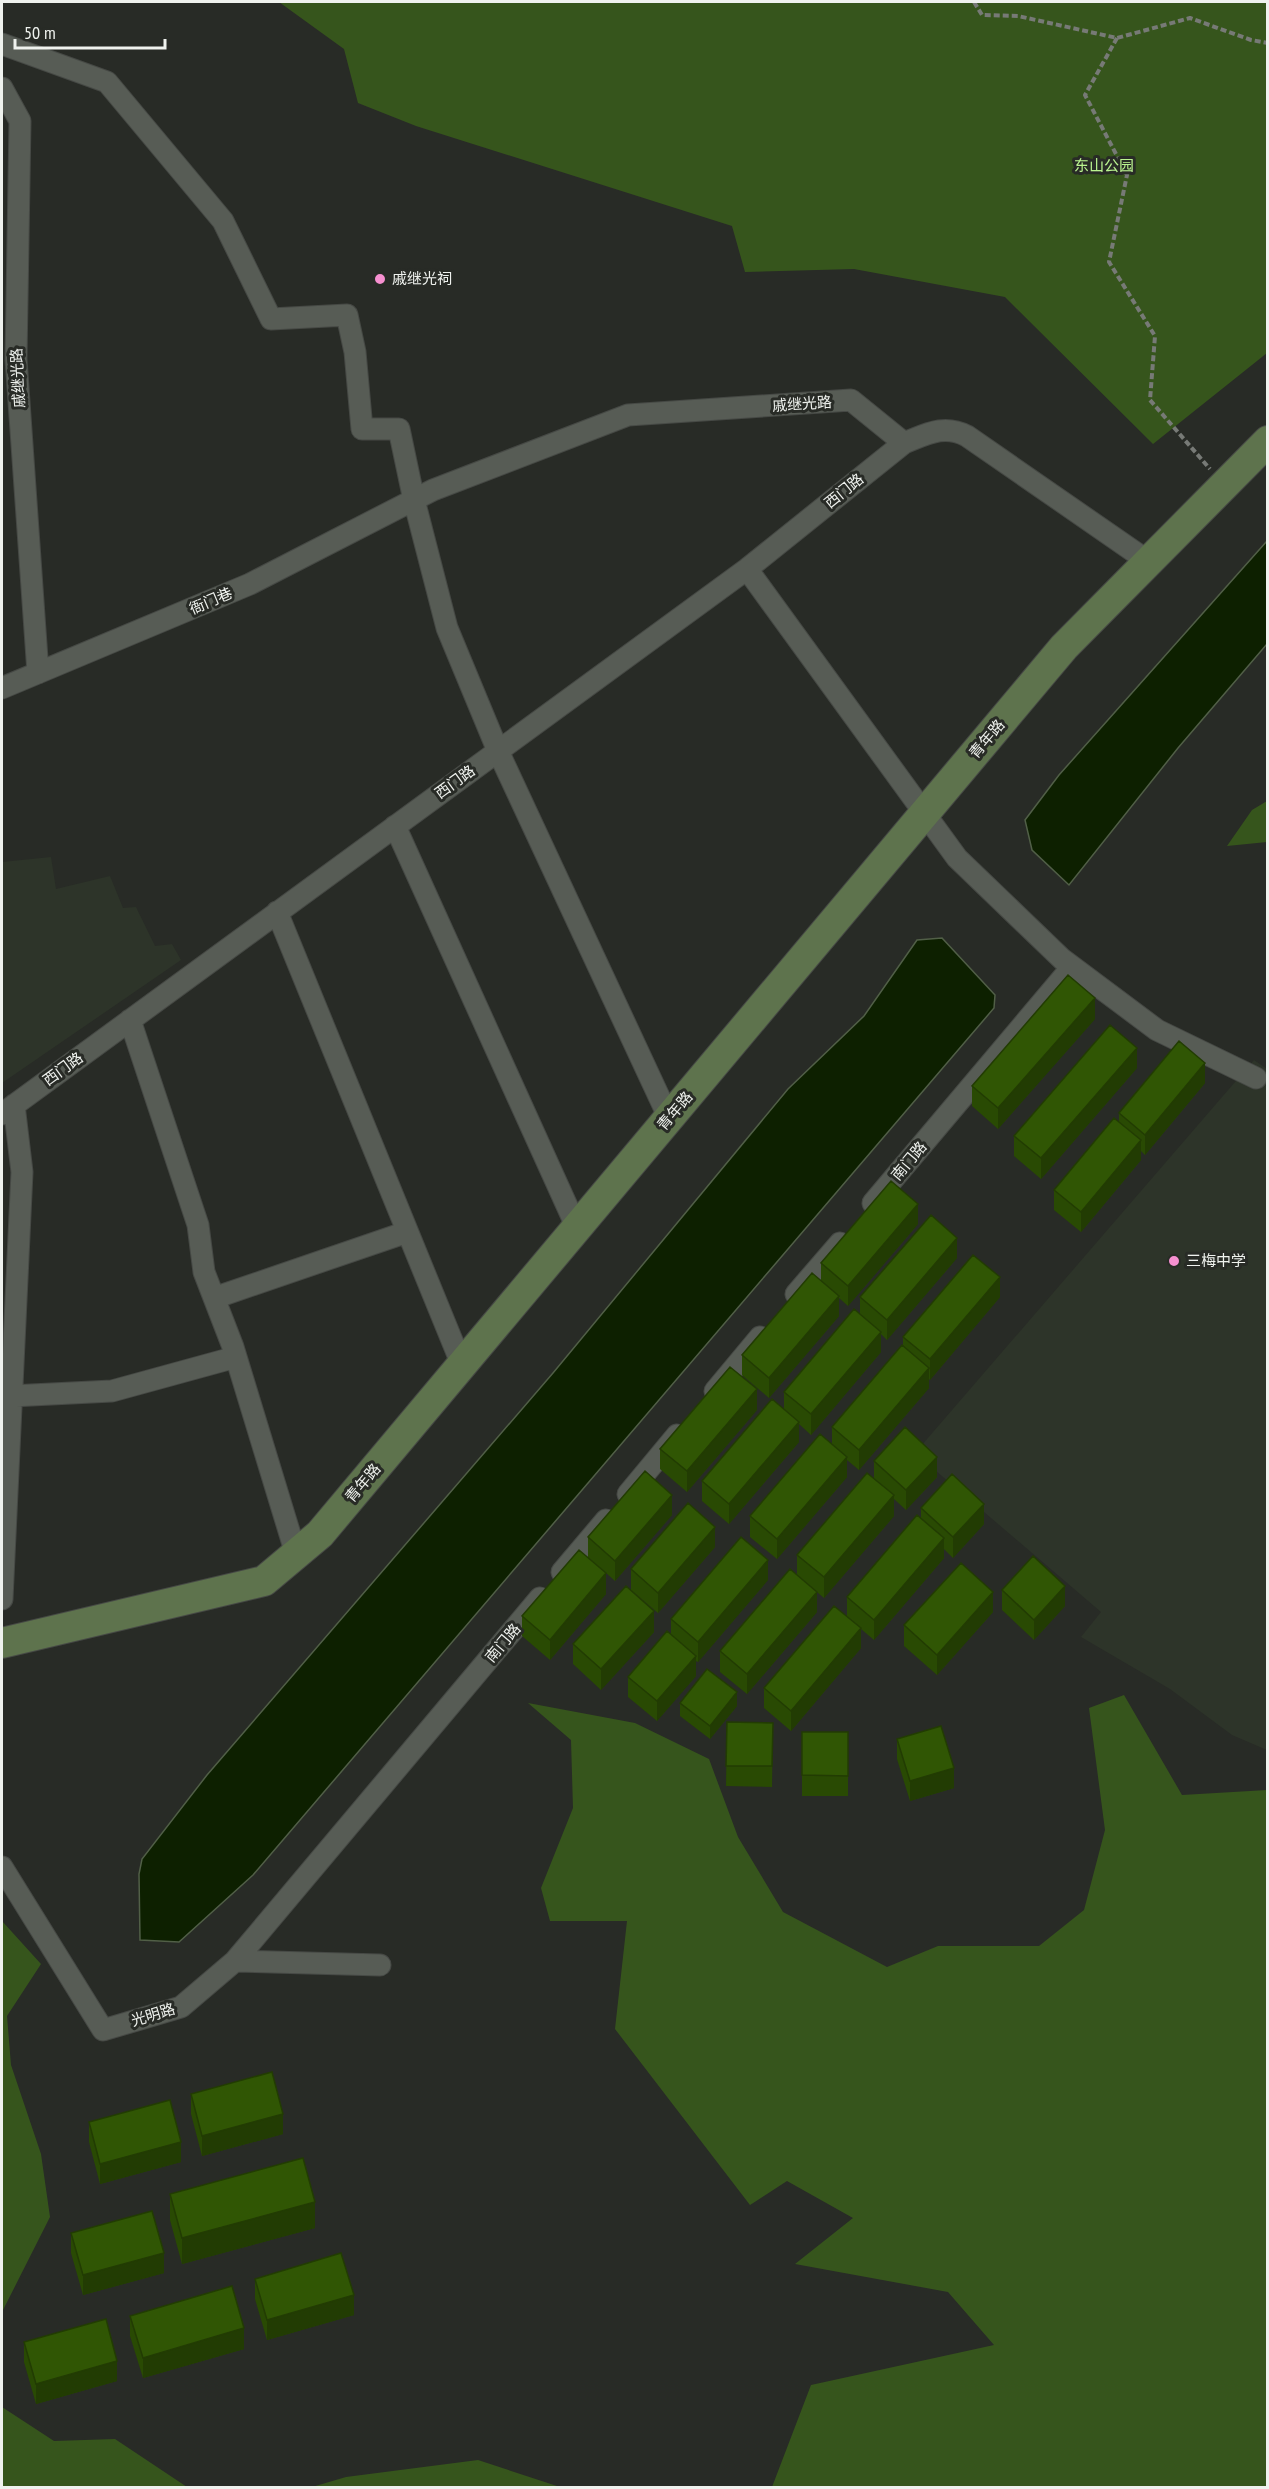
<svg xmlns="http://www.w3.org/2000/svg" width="1269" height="2489" font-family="'PT Sans Narrow','Noto Sans SC',sans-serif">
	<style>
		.built { fill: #2d3429 }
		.green { fill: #36551c }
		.water { fill: #0d2000; stroke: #515f47; stroke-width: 1.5 }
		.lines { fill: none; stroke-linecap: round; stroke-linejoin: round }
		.minor-casing { stroke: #464945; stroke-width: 23 }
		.secondary-casing { stroke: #464945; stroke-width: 32 }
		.path { stroke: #777a76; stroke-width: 4; stroke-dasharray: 6 3; stroke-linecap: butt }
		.minor { stroke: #575c55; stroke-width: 21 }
		.secondary { stroke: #5e734d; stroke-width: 30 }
		.wall { fill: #294a03 }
		.shaded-wall { fill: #223c03 }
		.building { fill: #305604; stroke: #223c03; stroke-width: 1.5 }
		.poi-dot { fill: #f690d0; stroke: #282b26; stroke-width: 2 }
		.labels { text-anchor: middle; stroke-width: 6; stroke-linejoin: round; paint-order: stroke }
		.park-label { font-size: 15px; fill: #bbf590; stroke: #282b26 }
		.poi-label { font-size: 15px; fill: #eff2ee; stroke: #282b26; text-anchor: start }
		.street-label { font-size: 15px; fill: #eff2ee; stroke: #282b26 }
	</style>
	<rect width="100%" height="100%" fill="#282b26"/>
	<path class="built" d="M51 857 56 889 110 876 123 908 136 907 155 946 172 944 181 960 2 1083V862Z
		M1254 1060 1267 1069V1750L1232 1735 1170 1689 1081 1637 1101 1612 915 1453Z"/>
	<path class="green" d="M279 2H1267V353L1153 444 1005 297 854 269 745 272 732 226 416 126 358 103 344 49Z
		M1267 801V842L1227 846 1252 810Z
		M1124 1695 1182 1795 1267 1790V2487H772L811 2385 994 2345 948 2292 795 2264 853 2218 787 2181 750 2205 615 2029 627 1921H550L541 1888 573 1808 571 1740 528 1703 635 1723 709 1759 738 1837 783 1912 887 1967 938 1946H1039L1084 1910 1105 1830 1089 1708Z
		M2 1921 41 1964 7 2016 11 2065 41 2154 50 2217 2 2312Z
		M2 2407 54 2441 115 2439 187 2487H2Z
		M478 2460 560 2487H312L346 2477Z"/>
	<path class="water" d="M1267 541V644L1178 748 1069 885 1032 850 1025 820 1059 775Z
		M942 938 995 995 994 1008 253 1875 179 1942 140 1940 139 1874 142 1859 207 1775 553 1373 788 1089 864 1016 917 940Z"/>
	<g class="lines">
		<defs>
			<path id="minor" d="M2 44 107 82 223 221 271 319 347 315 355 352 362 429H399L414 500 447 628 498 751 669 1118
				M2 88 20 121 16 359 38 673
				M747 569 957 858 1062 959 1157 1030 1256 1078
				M2 688 250 584 433 490 628 415 851 400 904 443C927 434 944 424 967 436L1149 562
				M395 826 577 1228
				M277 912 462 1365
				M130 1020 198 1225 204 1272 233 1347 296 1554
				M2 1114 747 569 904 443
				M873 1203 1072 967
				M796 1294 840 1243
				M214 1298 407 1232
				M715 1391 760 1337
				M11 1396 112 1391 236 1357
				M628 1494 677 1435
				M562 1572 606 1520
				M2 1599 22 1172 14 1105
				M2 1867 103 2030 181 2007 235 1961 380 1965
				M235 1961 540 1598"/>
			<path id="secondary" d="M2 1643 264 1581 320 1534 1064 647 1268 441"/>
		</defs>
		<use href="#minor" class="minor-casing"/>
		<use href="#secondary" class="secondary-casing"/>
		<path class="path" d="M974 2 982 15 1018 16 1117 38 1190 18 1251 40 1268 43
			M1117 38 1085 95 1127 175 1109 262 1155 336 1150 400 1210 469"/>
		<use href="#minor" class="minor"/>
		<use href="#secondary" class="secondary"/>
	</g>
	<path class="wall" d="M1095 1019 998 1129 972 1106V1086Z
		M1137 1068 1041 1179 1014 1156V1136Z
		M1205 1083 1145 1155 1141 1151V1160L1081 1232 1054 1210V1190L1119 1122V1113Z
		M918 1224 848 1306 839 1298V1316L769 1398 742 1375V1355L821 1281V1263Z
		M957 1258 887 1340 881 1334V1352L811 1435 799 1424V1442L729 1524 702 1501V1481L784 1409V1392L860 1315V1297Z
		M1000 1297 930 1380 929 1379V1388L859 1470 847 1460V1477L777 1559 750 1537V1516L832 1444V1427L903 1346V1337Z
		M757 1410 687 1492 660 1469V1449Z
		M874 1461 937 1477 906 1510 894 1499V1516L824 1598 797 1575V1555L874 1478Z
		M921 1508 984 1524 953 1558 944 1549V1558L874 1640 861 1629V1648L791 1731 764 1708V1688L847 1616V1597L921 1518Z
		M672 1515 615 1581 606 1573V1594L550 1660 522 1636V1616L588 1558V1537Z
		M715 1547 658 1613 631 1590V1569Z
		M768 1580 698 1662 696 1661V1676L657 1721 628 1697V1677L671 1634V1619Z
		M1002 1590 1065 1606 1034 1640 1002 1610Z
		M817 1612 747 1694 720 1672V1651Z
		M993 1612 937 1675 904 1646V1625Z
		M654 1632 601 1690 573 1664V1644Z
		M680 1703 737 1706 710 1739 680 1716Z
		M727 1722 773 1723 772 1787 726 1786Z
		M802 1732H848V1796H802Z
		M897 1739 954 1788 910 1801 897 1759Z
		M191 2094 283 2134 202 2156 191 2114Z
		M89 2122 181 2162 100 2184 89 2142Z
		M170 2194 315 2228 182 2264 170 2220Z
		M71 2233 164 2273 83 2295 71 2253Z
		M255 2279 354 2315 267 2340 255 2299Z
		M130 2316 244 2349 143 2378 130 2336Z
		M24 2342 117 2381 36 2404 24 2362Z"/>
	<path class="shaded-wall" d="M1095 998V1019L998 1129V1108Z
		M1137 1048V1068L1041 1179V1158Z
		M1205 1063V1083L1145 1155V1135Z
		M1141 1140V1160L1081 1232V1212Z
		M918 1204V1224L848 1306V1286Z
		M957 1238V1258L887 1340V1320Z
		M1000 1277V1297L930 1380V1359Z
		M839 1296V1316L769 1398V1378Z
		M881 1332V1352L811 1435V1414Z
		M929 1368V1388L859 1470V1450Z
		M757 1389V1410L687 1492V1471Z
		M799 1422V1442L729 1524V1504Z
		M847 1457V1477L777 1559V1539Z
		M937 1457V1477L906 1510V1490Z
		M672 1495V1515L615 1581V1561Z
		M894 1495V1516L824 1598V1577Z
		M984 1504V1524L953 1558V1537Z
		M715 1527V1547L658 1613V1593Z
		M944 1538V1558L874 1640V1620Z
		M768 1560V1580L698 1662V1642Z
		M606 1573V1594L550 1660V1640Z
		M1065 1586V1606L1034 1640V1620Z
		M817 1592V1612L747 1694V1674Z
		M993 1592V1612L937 1675V1655Z
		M654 1611V1632L601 1690V1669Z
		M861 1628V1648L791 1731V1711Z
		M696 1656V1676L657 1721V1701Z
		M737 1692V1706L710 1739V1726Z
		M954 1768V1788L910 1801V1781Z
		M283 2114V2134L202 2156V2136Z
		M181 2142V2162L100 2184V2164Z
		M315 2202V2228L182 2264V2238Z
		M164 2253V2273L83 2295V2275Z
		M354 2295V2315L267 2340V2320Z
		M244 2328V2349L143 2378V2358Z
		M117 2361V2381L36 2404V2384Z"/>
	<path class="building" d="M1068 975 1095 998 998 1108 972 1086Z
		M1110 1025 1137 1048 1041 1158 1014 1136Z
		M1179 1041 1205 1063 1145 1135 1119 1113Z
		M1114 1118 1141 1140 1081 1212 1054 1190Z
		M891 1181 918 1204 848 1286 821 1263Z
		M931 1215 957 1238 887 1320 860 1297Z
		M973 1255 1000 1277 930 1359 903 1337Z
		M812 1273 839 1296 769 1378 742 1355Z
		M854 1309 881 1332 811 1414 784 1392Z
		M902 1345 929 1368 859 1450 832 1427Z
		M730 1367 757 1389 687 1471 660 1449Z
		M772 1399 799 1422 729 1504 702 1481Z
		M905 1427 937 1457 906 1490 874 1461Z
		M820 1434 847 1457 777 1539 750 1516Z
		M645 1471 672 1495 615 1561 588 1537Z
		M867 1473 894 1495 824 1577 797 1555Z
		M952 1474 984 1504 953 1537 921 1508Z
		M688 1503 715 1527 658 1593 631 1569Z
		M917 1515 944 1538 874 1620 847 1597Z
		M741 1537 768 1560 698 1642 671 1619Z
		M579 1550 606 1573 550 1640 522 1616Z
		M1033 1556 1065 1586 1034 1620 1002 1590Z
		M961 1563 993 1592 937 1655 904 1625Z
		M790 1569 817 1592 747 1674 720 1651Z
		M626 1586 654 1611 601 1669 573 1644Z
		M834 1606 861 1628 791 1711 764 1688Z
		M667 1631 696 1656 657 1701 628 1677Z
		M707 1669 737 1692 710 1726 680 1703Z
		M727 1722 773 1723 772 1766H726Z
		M941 1726 954 1768 910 1781 897 1739Z
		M802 1732H848V1776L802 1775Z
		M272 2072 283 2114 202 2136 191 2094Z
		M170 2100 181 2142 100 2164 89 2122Z
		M303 2158 315 2202 182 2238 170 2194Z
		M152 2211 164 2253 83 2275 71 2233Z
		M341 2253 354 2295 267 2320 255 2279Z
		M232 2286 244 2328 143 2358 130 2316Z
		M106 2319 117 2361 36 2384 24 2342Z"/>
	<g class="poi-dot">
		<circle cx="380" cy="279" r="6"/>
		<circle cx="1174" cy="1261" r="6"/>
	</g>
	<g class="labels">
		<g class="park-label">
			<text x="1104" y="171">东山公园</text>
		</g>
		<g class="poi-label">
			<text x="392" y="284">戚继光祠</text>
			<text x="1186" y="1266">三梅中学</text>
		</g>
		<g class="street-label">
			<text transform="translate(18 378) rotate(-93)" y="5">戚继光路</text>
			<text transform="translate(802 404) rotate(-4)" y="5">戚继光路</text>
			<text transform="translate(844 491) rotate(-39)" y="5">西门路</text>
			<text transform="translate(211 601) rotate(-23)" y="5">衙门巷</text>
			<text transform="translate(987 739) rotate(-50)" y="5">青年路</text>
			<text transform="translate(455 782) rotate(-36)" y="5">西门路</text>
			<text transform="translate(63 1069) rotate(-36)" y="5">西门路</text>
			<text transform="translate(675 1111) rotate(-50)" y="5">青年路</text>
			<text transform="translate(909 1161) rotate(-50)" y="5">南门路</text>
			<text transform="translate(363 1483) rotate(-50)" y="5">青年路</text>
			<text transform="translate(503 1643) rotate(-50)" y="5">南门路</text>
			<text transform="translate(153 2015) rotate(-17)" y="5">光明路</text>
		</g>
	</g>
	<rect width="1269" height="2489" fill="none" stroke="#eff2ee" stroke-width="6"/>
	<path d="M15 39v9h150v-9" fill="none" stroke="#eff2ee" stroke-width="3"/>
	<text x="24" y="39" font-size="18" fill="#eff2ee" stroke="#282b26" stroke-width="4.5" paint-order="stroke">50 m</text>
</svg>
